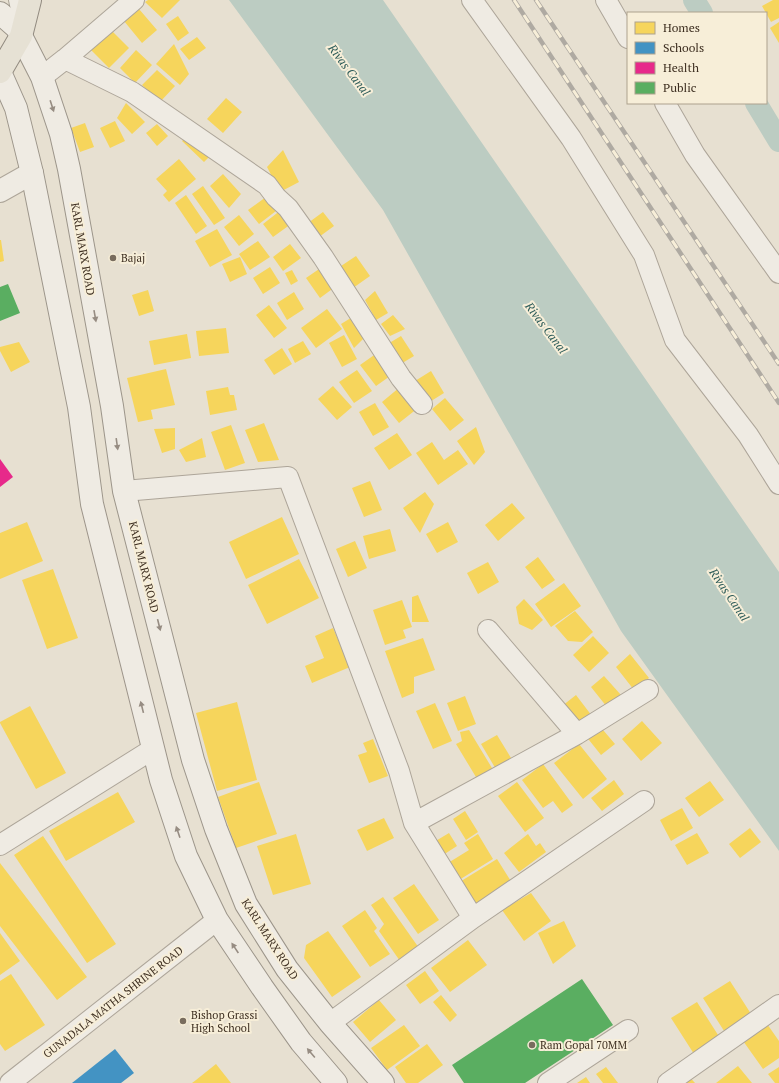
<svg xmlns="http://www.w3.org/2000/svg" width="779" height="1083" font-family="'PT Serif',serif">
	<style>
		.water { fill: #bcccc2 }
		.homes { fill: #f6d55c }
		.schools { fill: #4393c3 }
		.health { fill: #e7298a }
		.public { fill: #5aae61 }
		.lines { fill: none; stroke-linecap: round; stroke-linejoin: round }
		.canal { stroke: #bcccc2; stroke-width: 22 }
		.service-casing { stroke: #ada599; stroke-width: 12 }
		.minor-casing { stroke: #ada599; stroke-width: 22 }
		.tertiary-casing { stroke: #ada599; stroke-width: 24 }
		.secondary-casing { stroke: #9c958a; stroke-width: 24 }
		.primary-casing { stroke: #928b80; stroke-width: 24 }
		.service { stroke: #efebe3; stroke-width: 10 }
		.minor { stroke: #efebe3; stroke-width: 20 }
		.tertiary { stroke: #efebe3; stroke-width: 22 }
		.secondary { stroke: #efebe3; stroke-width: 22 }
		.primary { stroke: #e6e1d4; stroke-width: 22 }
		.rail-casing { stroke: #afaaa2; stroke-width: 4.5 }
		.rail { stroke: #f7eed8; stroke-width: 3; stroke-dasharray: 9; stroke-linecap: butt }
		.oneway { fill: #968c82 }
		.poi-dot { fill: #786c5e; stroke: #f7eed8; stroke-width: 1.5 }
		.labels { text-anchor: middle; stroke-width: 4; stroke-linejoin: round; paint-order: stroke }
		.street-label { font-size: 11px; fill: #3d2e20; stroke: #f7eed8 }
		.poi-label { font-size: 11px; fill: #3d2e20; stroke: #f7eed8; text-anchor: start }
		.water-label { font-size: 12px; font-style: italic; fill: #2f5d5a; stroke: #f7eed8 }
	</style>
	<rect width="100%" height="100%" fill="#e7e0d1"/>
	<path class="water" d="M229 0H383L779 572V851L621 631 383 210Z"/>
	<path class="homes" d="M148 0H180L162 18 145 2Z
		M773 0H779V18L771 22 762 6Z
		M139 9 157 30 142 43 124 21Z
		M178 16 189 33 178 41 166 24Z
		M779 22V43L770 28Z
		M110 29 129 48 109 68 90 49Z
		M197 37 206 48 189 60 180 49Z
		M174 44 189 74 180 85 156 64Z
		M136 50 152 65 135 83 120 68Z
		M157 70 175 86 160 102 142 85Z
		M226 98 242 112 223 133 207 119Z
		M126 103 145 122 132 134 117 118Z
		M115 121 125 141 110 148 100 128Z
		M85 123 94 147 80 152 71 128Z
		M157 124 168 136 157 146 146 133Z
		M188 135 210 156 204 162 182 141Z
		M283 150 299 182 280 192 267 167Z
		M179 159 196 179 169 202 163 195 167 191 156 179Z
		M223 174 241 194 229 208 210 186Z
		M203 186 225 218 214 225 192 194Z
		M186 195 207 226 196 234 175 203Z
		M266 197 276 211 259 224 248 210Z
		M281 210 291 224 273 237 263 224Z
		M323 212 334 226 319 237 308 223Z
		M239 215 254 234 239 246 224 227Z
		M217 229 232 255 210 267 195 241Z
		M0 240H1L4 261 0 262Z
		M258 241 270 257 250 270 239 254Z
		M290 244 301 258 283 271 273 257Z
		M356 256 370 276 353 288 338 268Z
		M240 257 247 274 230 282 222 264Z
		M270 267 280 283 263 294 253 278Z
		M322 267 335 287 320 298 306 278Z
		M292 270 298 281 291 285 285 273Z
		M148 290 154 311 139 316 132 295Z
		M375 291 388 313 376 320 365 300Z
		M294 292 304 309 287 320 277 303Z
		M269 305 287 328 274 338 256 315Z
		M327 309 342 329 316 348 301 328Z
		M393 315 405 329 390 336 381 324Z
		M354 316 366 336 354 348 341 324Z
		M226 328 229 353 199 356 196 331Z
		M187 334 191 358 154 365 149 341Z
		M344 335 357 359 342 367 329 343Z
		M401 336 414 356 399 365 386 345Z
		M303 341 311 354 295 363 288 349Z
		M19 342 30 362 11 372 0 351V347Z
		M282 348 292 364 274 375 264 360Z
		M377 353 393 374 376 386 360 365Z
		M166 369 175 405 151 410 153 419 138 422 127 378Z
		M357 370 372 391 354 403 339 382Z
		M431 371 444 393 428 403 415 381Z
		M333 386 352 407 337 420 318 399Z
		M228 387 230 395H234L237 410 210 415 206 391Z
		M400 387 418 408 399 423 382 402Z
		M445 398 464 420 450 431 432 409Z
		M375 403 389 427 373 436 359 412Z
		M264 423 279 460 258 462 245 430Z
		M231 425 245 463 225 470 211 432Z
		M476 427 485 452 474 465 457 441Z
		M175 428V449L162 453 154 429Z
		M397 433 412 455 389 470 374 448Z
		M202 438 206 457 186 462 179 450Z
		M432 442 444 460 458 450 468 464 438 485 416 453Z
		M370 481 382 510 364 517 352 488Z
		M425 492 434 504 420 533 403 508Z
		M512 503 525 518 498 541 485 525Z
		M282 517 299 554 246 579 229 542Z
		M27 522 43 561 0 579V533Z
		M448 522 458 542 437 553 426 534Z
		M390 529 396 551 369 559 363 536Z
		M355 541 367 568 348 577 336 549Z
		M538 557 555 580 542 589 525 567Z
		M299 559 319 598 267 624 248 585Z
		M488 562 499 582 478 594 467 573Z
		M53 569 78 638 47 649 22 580Z
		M564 583 581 606 551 627 535 604Z
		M418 595 429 622H412V597Z
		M524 599 543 620 532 630 519 624 516 607Z
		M402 600 412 627 403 630 406 638 385 645 373 610Z
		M575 611 593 632 582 642 568 641 555 626Z
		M333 628 350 667 312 683 305 666 324 658 315 636Z
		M593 636 609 653 589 672 573 655Z
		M423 638 435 670 414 677V693L402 698 385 651Z
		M630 654 649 678 634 690 616 667Z
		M604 676 621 695 607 707 591 687Z
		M576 695 592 716 578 726 562 706Z
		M465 696 476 724 458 731 447 703Z
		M237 702 257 780 217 791 196 713Z
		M435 703 452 741 433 749 416 711Z
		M30 706 66 773 36 789 0 723V722Z
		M642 721 662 743 641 761 622 739Z
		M598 724 615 744 601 755 585 735Z
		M469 730 495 773 479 782 456 744 462 741 460 732Z
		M497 735 516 766 500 776 481 744Z
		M373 739 388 776 369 783 358 755 367 752 363 743Z
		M579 744 607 779 583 799 554 763Z
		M543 764 573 805 562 813 553 801 543 808 522 780Z
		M614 780 624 794 602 811 591 798Z
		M710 781 724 800 699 817 685 798Z
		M259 782 277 834 236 848 218 797Z
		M517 782 544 818 525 832 498 796Z
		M118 792 135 822 66 861 49 831Z
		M682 808 693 828 671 841 660 820Z
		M465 811 478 832 466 840 453 819Z
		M384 818 394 838 367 851 357 830Z
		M750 828 761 842 740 858 729 844Z
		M449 833 457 846 443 855 434 842Z
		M697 833 709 853 687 865 675 845Z
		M296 834 311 884 273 895 257 846Z
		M478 834 493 859 459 880 448 863 469 850 464 843Z
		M528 834 536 846 540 843 546 852 519 872 504 853Z
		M43 836 116 944 87 963 14 855Z
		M497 859 512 883 473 907 458 883Z
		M0 863 87 977 57 1000 0 926Z
		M414 884 439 920 418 934 393 898Z
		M531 893 551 921 524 941 502 910Z
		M383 897 419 948 400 961 379 931 384 924 371 905Z
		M365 910 377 928 374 931 390 954 370 967 342 926Z
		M564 921 576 946 553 964 538 933Z
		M328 931 361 977 332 997 304 958 306 945Z
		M0 933 20 961 0 975Z
		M468 940 487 965 450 992 431 968Z
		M425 971 439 991 420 1004 406 985Z
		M11 974 45 1025 5 1051 0 1044V981Z
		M730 981 753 1017 726 1034 703 998Z
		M441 995 457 1015 450 1022 433 1002Z
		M379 1000 396 1020 370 1042 353 1022Z
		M697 1002 720 1038 694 1054 671 1018Z
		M765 1021 779 1041V1058L763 1069 741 1038Z
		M404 1025 420 1046 387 1070 371 1048Z
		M427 1044 443 1065 418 1083H406L395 1067Z
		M216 1064 231 1083H192L196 1080Z
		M738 1066 752 1083H716Z
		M606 1067 618 1083H603L596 1074Z
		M779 1067V1083H775L768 1074Z
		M686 1073 695 1083H671Z
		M586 1077 590 1083H577Z"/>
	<path class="schools" d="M115 1049 134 1073 121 1083H72Z"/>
	<path class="health" d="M0 459 13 477 0 487Z"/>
	<path class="public" d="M8 284 20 313 0 321V287Z
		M582 979 613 1025 525 1083H464L452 1065Z"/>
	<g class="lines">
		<path class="canal" d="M694 0 702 13
			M756 103 779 141"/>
		<defs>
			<path id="service" d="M14 0 19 24"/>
			<path id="minor" d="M472 0 571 138 644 255 675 340 748 435 779 484
				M606 0 628 38
				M65 59 132 92 267 185 276 197 288 208 323 257 401 378 422 404
				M42 77 65 59 134 0
				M665 103 695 155 779 273
				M124 491 288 477 399 771 414 823 473 918
				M488 630 577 734
				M414 823 577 734 648 690
				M0 845 153 749
				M330 1023 473 918 644 801
				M10 1083 217 920
				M548 1083 628 1030
				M668 1083 779 1005"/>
			<path id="tertiary" d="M0 191 32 173"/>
			<path id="secondary" d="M0 13 17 28 42 77 61 134 69 169 112 406 124 491 193 760 216 829 246 904 287 969 330 1023 383 1083
				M0 72 16 108 32 173 79 407 92 504 161 780 186 856 217 920 262 987 301 1042 336 1083"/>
			<path id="primary" d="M0 72 21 36 30 0"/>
		</defs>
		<use href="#service" class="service-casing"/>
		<use href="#minor" class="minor-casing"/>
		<use href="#tertiary" class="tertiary-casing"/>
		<use href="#secondary" class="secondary-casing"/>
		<use href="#primary" class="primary-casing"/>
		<use href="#service" class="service"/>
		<use href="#minor" class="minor"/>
		<use href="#tertiary" class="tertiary"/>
		<use href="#secondary" class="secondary"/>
		<use href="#primary" class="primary"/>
		<defs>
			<path id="rail" d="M514 0 779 403
				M536 0 779 364"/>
		</defs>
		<use href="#rail" class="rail-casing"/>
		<use href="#rail" class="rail"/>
	</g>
	<defs><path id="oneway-solid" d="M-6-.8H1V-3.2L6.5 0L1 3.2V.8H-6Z"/></defs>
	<g class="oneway">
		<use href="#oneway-solid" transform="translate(52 106) rotate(72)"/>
		<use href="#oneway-solid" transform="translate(95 316) rotate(80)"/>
		<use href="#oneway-solid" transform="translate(117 444) rotate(82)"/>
		<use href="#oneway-solid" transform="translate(159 625) rotate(76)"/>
		<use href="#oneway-solid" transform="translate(142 707) rotate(-104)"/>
		<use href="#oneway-solid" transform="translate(178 832) rotate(-109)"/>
		<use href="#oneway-solid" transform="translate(235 948) rotate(-124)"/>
		<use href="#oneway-solid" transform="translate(311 1053) rotate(-130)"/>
	</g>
	<g class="poi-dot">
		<circle cx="113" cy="258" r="4"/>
		<circle cx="183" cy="1021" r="4"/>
		<circle cx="532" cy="1045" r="4"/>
	</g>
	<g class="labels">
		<g class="street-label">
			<text transform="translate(83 249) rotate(80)" y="4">KARL MARX ROAD</text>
			<text transform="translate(144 567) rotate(76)" y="4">KARL MARX ROAD</text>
			<text transform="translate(270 939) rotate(57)" y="4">KARL MARX ROAD</text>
			<text transform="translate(113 1002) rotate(-38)" y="4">GUNADALA MATHA SHRINE ROAD</text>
		</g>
		<g class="poi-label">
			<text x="121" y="262">Bajaj</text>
			<text x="191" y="1019">Bishop Grassi<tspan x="191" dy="13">High School</tspan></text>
			<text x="540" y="1049">Ram Gopal 70MM</text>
		</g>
		<g class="water-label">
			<text transform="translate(349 70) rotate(53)" y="4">Rivas Canal</text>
			<text transform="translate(546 328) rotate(53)" y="4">Rivas Canal</text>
			<text transform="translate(729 595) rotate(56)" y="4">Rivas Canal</text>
		</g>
	</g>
	<rect x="627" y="12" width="140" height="92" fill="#f7eed8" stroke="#ada18e"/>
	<rect x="635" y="22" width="20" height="12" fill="#f6d55c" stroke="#ada18e"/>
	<text x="663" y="32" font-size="12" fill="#3d2e20">Homes</text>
	<rect x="635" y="42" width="20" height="12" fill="#4393c3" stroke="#ada18e"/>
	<text x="663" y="52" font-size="12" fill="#3d2e20">Schools</text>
	<rect x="635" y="62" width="20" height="12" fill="#e7298a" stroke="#ada18e"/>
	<text x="663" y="72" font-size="12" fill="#3d2e20">Health</text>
	<rect x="635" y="82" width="20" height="12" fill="#5aae61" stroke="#ada18e"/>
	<text x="663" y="92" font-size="12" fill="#3d2e20">Public</text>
</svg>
